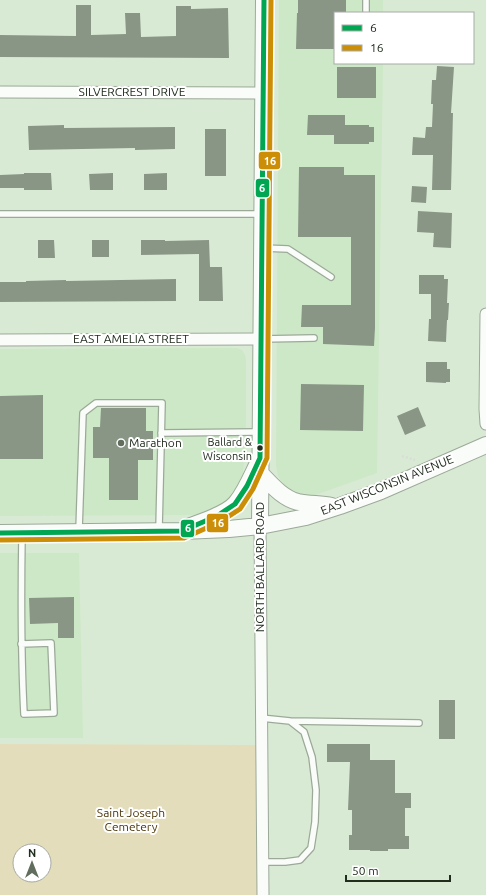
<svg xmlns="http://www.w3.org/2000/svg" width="486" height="895" font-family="Ubuntu,sans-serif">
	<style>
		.built { fill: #cde8c6 }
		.green { fill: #e4ddbc; fill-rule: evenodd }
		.building { fill: #899686 }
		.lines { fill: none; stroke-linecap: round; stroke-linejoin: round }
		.service-casing { stroke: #9ca999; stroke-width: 8 }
		.minor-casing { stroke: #9ca999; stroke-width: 13 }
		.secondary-casing { stroke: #9ca999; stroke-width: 18 }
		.path { stroke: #d8ddd7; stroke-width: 2.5; stroke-dasharray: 2 2; stroke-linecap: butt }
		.service { stroke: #f9fcf9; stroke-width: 5.5 }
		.minor { stroke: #f9fcf9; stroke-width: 11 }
		.secondary { stroke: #f9fcf9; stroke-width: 16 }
		.bus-1-casing { stroke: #fff; stroke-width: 8 }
		.bus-2-casing { stroke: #fff; stroke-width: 8 }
		.bus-1 { stroke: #00a651; stroke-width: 5 }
		.bus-2 { stroke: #cc8e06; stroke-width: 5 }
		.poi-dot { fill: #616e5e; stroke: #fff; stroke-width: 1.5 }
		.bus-dot { fill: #202c1e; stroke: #fff; stroke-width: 1.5 }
		.labels { text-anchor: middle; stroke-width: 4; stroke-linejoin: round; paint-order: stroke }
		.bus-label { font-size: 11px; fill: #202c1e; stroke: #fff; text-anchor: end }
		.street-label { font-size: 12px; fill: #202c1e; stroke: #fff }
		.poi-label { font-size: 12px; fill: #202c1e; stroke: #fff; text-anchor: start }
		.park-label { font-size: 12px; fill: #4b3507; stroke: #fff }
		.line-badge { stroke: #fff; stroke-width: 1.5 }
		.badge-label { font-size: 11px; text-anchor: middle; font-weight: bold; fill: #fff }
	</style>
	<rect width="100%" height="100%" fill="#d9ead4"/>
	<path class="built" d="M279 0H383V13H335V63H383L377 473 324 492 312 496 298 494 285 486 281 481 278 476 276 465Z
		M233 348H237L242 350 245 355 246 359V422L243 477 228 503 201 515 0 516V349Z
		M0 553H79L83 738H0Z"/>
	<path class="green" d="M0 744 261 745 263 895H0ZM20 851H44V875H20Z"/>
	<path class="building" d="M298 0H346V13H335V49H296L297 13H298Z
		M76 5H91V35L126 34 125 13H140L141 37 176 36V6H191V9L228 8 229 58 0 57V35L76 36Z
		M437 66 454 67 451 113H453L451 190H432L433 155H412L413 137 425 138 426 127H432L433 104H431L432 80H436Z
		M337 67H376V98H337Z
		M308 115H345V125H369V127H374V142H369V144H334V135H307Z
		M64 125V128L175 127V149L135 150V148L29 150 28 126Z
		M205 129H226V176H205Z
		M299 167H344V175H375V328L374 346 323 344V327H301L302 305H351V237H298Z
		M24 173H51L52 190H24V188H0V175L24 174Z
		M113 173V190H90L89 174Z
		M167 173V190H144V174Z
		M412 186 427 187 426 203 411 202Z
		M418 211 452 213 451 248 433 247 434 233 417 232Z
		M38 240H54L55 258H38Z
		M92 240H109V257H92Z
		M141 240H165V241L209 240 210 267H222L223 301H199V254L141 255Z
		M419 275H444V279H448L447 303H449L448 320H447L446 342 428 341 429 319H431V294H419Z
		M176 279V301L0 302V282H26V281L66 280V281Z
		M426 362H447V369H450V382H446V383L426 382Z
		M301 384 364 385 363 431 300 430Z
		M43 395V459H0V396Z
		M418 407 426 426 405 435 397 416Z
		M101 408H146V431H153V460H138V500H109V458H93V427H100Z
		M74 597V638H58V623L30 624 29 598Z
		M439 700H455V739H439Z
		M327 744H370V760H395V793H411V808H405V836H409V849H388V851H370V850H349V835H352V810H348L350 762H327Z"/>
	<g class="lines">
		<defs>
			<path id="service" d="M366 0V13
				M0 214H262
				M263 248 288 249 331 277
				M262 339 314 338
				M161 433 259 432
				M79 530 83 413 96 403H162L159 529
				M21 644 51 643 54 713 24 714C21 655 21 595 22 535
				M261 718 290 721 304 732 312 757 316 790 315 822 311 848 300 860 285 862H262
				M290 721 419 723"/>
			<path id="minor" d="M0 92 264 93
				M486 314 485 409 486 424
				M0 340 262 339
				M260 526 263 895"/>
			<path id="secondary" d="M260 473C271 484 282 498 298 502 309 504 321 504 332 506
				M191 526C204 521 227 514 236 503 246 491 252 475 259 461
				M260 526 264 0
				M0 533 182 531 229 529 260 526 306 517 340 506 381 491 486 445"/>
		</defs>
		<use href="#service" class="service-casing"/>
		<use href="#minor" class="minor-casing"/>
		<use href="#secondary" class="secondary-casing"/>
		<path class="path" d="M402 456 415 460"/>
		<use href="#service" class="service"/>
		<use href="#minor" class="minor"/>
		<use href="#secondary" class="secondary"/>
		<defs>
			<path id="bus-1" d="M0 533 182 531 217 516 235 504 247 486 260 458 264 0"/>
			<path id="bus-2" d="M0 540 184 538 220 522 240 509 253 489 267 458 271 0"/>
		</defs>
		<use href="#bus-1" class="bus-1-casing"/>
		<use href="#bus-2" class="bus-2-casing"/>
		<use href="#bus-1" class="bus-1"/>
		<use href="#bus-2" class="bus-2"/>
	</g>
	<circle class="poi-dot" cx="121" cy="443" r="4"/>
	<circle class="bus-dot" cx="260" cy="448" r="3.5"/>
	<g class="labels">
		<g class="bus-label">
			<text x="252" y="446">Ballard &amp;<tspan x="252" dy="14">Wisconsin</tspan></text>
		</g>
		<g class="street-label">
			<text x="132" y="96">SILVERCREST DRIVE</text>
			<text x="131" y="343">EAST AMELIA STREET</text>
			<text transform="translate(387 485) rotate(-22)" y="4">EAST WISCONSIN AVENUE</text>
			<text transform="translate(260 567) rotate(-90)" y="4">NORTH BALLARD ROAD</text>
		</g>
		<g class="poi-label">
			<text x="129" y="447">Marathon</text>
		</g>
		<g class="park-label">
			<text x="131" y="817">Saint Joseph<tspan x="131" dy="14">Cemetery</tspan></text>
		</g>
	</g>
	<g class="line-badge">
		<rect x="258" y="151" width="23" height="19" rx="4" fill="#cc8e06"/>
		<rect x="255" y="178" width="15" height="20" rx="4" fill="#00a651"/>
		<rect x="206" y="513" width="23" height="20" rx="4" fill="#cc8e06"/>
		<rect x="180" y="519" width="15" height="19" rx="4" fill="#00a651"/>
	</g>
	<g class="badge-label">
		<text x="270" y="165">16</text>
		<text x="262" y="192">6</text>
		<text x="218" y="527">16</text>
		<text x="188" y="532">6</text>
	</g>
	<rect x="334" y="12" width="140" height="52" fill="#ffffff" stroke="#a6aba5"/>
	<rect x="342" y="25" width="20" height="6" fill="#00a651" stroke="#a6aba5"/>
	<text x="370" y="32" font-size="12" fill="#202c1e">6</text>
	<rect x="342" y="45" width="20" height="6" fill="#cc8e06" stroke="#a6aba5"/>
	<text x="370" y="52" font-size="12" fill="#202c1e">16</text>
	<g transform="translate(32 863)"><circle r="19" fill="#ffffff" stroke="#a6aba5"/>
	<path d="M0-3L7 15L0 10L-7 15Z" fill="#616e5e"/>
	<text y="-6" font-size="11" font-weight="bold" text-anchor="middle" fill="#202c1e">N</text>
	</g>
	<path d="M346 875v6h104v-6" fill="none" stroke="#202c1e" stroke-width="2"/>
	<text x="352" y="875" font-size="12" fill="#202c1e" stroke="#ffffff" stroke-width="3" paint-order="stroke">50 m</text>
</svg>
